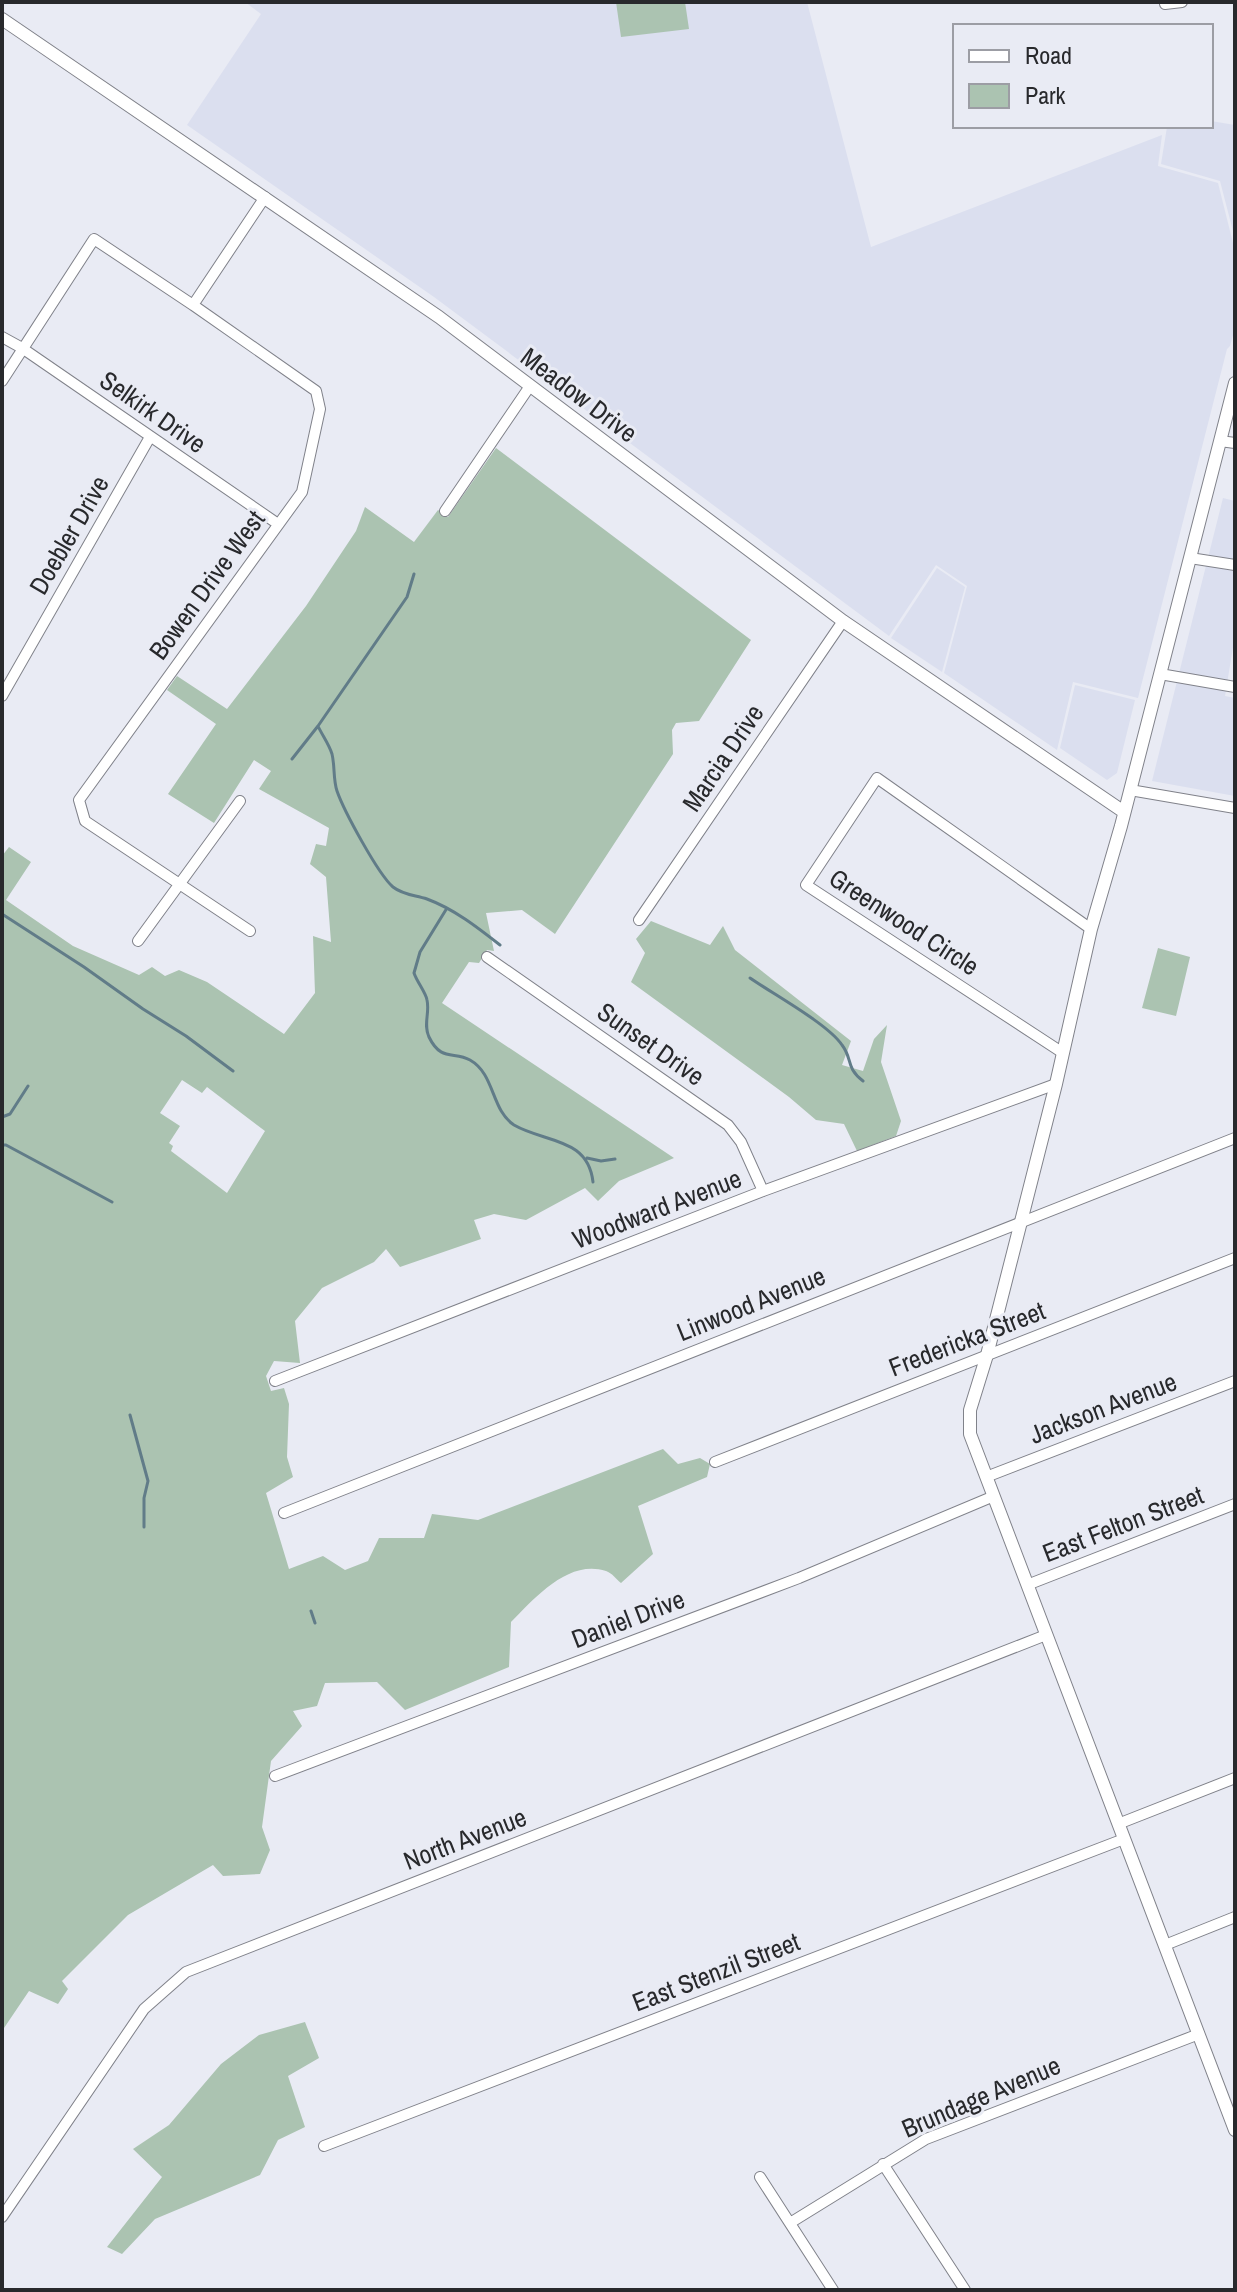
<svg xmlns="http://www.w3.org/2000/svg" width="1237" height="2292" font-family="'Archivo Narrow',sans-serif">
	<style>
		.built { fill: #dbdfef }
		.green { fill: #abc3b1; fill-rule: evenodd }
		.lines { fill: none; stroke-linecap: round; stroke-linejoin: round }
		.stream { stroke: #617c88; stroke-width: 3 }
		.minor-casing { stroke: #80828a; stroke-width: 12 }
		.tertiary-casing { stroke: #80828a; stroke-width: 14 }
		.minor { stroke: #fff; stroke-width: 10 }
		.tertiary { stroke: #fff; stroke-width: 12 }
		.labels { text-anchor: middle; stroke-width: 6; stroke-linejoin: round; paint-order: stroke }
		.street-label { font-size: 26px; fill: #28292c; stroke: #e9ebf4 }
	</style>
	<rect width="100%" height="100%" fill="#e9ebf4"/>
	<path class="built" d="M245 2H807L871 247 1162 135 1158 166 1218 183 1235 251V328L1230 346 1227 349 1138 698 1073 682 1057 750 944 673 967 586 936 565 889 636 434 297 187 125 261 14Z
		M1211 121 1235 125V239L1220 181 1161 164 1167 127 1211 126Z
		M1223 498 1235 501V635L1225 696 1235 698V796L1152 781Z
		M937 568 965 587 942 672 891 638Z
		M1075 685 1135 700 1117 773 1107 780 1060 748Z"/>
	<path class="green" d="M616 2H685L689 29 621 37Z
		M496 448 751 640 699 721 676 723 672 730 673 754 555 934 522 910 486 913 494 951 487 950 479 963 469 962 442 1003 674 1158 619 1181 598 1201 585 1188 526 1220 494 1214 474 1220 481 1239 400 1267 386 1249 374 1262 322 1288 295 1321 300 1363 274 1361 266 1376 271 1391 284 1388 289 1404 287 1457 293 1477 266 1493 289 1569 323 1556 345 1570 368 1561 379 1538H424L432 1514 478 1520 663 1449 678 1464 700 1458 710 1464 707 1477 638 1506 653 1554 621 1583C616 1579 612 1573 606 1571 568 1559 535 1598 511 1622L509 1667 405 1710 377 1682 325 1683 317 1706 293 1711 302 1726 271 1761 262 1827 270 1850 260 1874 223 1876 213 1865 128 1915 62 1981 68 1989 58 2004 29 1991 2 2031V856L9 847 31 862 6 900 73 946 139 975 152 967 165 976 179 970 207 982 284 1034 315 993 313 936 331 942 326 877 310 864 316 844 326 846 329 828 259 789 271 771 254 760 214 823 168 794 216 724 167 690 177 676 227 709 306 606 356 531 365 507 414 542 438 510 448 517ZM182 1080 202 1093 207 1087 265 1131 227 1193 171 1151 173 1146 169 1143 180 1126 160 1113Z
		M651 921 710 945 723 926 735 950 851 1041 842 1065 863 1071 874 1039 887 1025 881 1062 901 1121 896 1136 857 1151 844 1124 816 1120 789 1097 631 982 645 953 636 939Z
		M1158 948 1190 957 1176 1016 1142 1008Z
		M305 2022 319 2058 288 2076 305 2127 278 2140 260 2175 155 2219 122 2254 107 2247 162 2177 133 2149 169 2125 221 2064 259 2035Z"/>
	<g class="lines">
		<path class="stream" d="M318 726C322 735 329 744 332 754 335 766 333 779 337 791 344 811 378 874 393 887 403 895 415 895 427 899 454 909 477 927 500 945
			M292 759 318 726 407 597 414 574
			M447 908 420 952 414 973C417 982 426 993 427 1000 430 1013 423 1024 429 1037 441 1062 454 1051 470 1060 495 1074 491 1110 514 1125 545 1143 588 1137 593 1182
			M2 914 84 967 143 1009 186 1036 233 1071
			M750 978C773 994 828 1024 842 1045 853 1059 845 1067 863 1081
			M2 1117 10 1114 28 1086
			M2 1145H6L112 1202
			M587 1158 601 1161 615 1159
			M130 1415 148 1481 144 1498V1527
			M311 1611 315 1623"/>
		<defs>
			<path id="minor" d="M1165 4 1182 2
				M193 305 265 197
				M2 337 22 348 278 524
				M2 381 94 239 193 305 316 391 320 409 302 492 79 800 85 821 250 931
				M1220 441 1235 443
				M445 511 530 386
				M1190 558 1235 565
				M1160 674 1235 687
				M2 696 150 437
				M1130 790 1235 808
				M639 920 843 621
				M138 941 240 801
				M487 957 728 1125 741 1142 763 1191
				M1063 1053 806 885 877 778 1091 929
				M275 1381 763 1191 1056 1084
				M715 1462 1235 1258
				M986 1477 1235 1381
				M284 1513 1235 1138
				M1027 1585 1235 1504
				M275 1776 799 1578 994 1496
				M1118 1824 1235 1778
				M1165 1945 1235 1917
				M324 2146 1124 1839
				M883 2164 965 2290
				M760 2177 833 2290
				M2 2217 144 2009 186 1972 1046 1635
				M790 2223 926 2139 1199 2034"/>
			<path id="tertiary" d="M2 19 439 317 843 621 1124 812
				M1235 383 1121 826 1091 929 1056 1084 987 1355 970 1410V1434L1235 2130"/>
		</defs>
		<use href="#minor" class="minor-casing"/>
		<use href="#tertiary" class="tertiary-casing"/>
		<use href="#minor" class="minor"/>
		<use href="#tertiary" class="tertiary"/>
	</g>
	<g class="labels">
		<g class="street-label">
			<text transform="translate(579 395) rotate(37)" y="9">Meadow Drive</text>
			<text transform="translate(153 412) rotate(35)" y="9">Selkirk Drive</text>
			<text transform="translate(69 535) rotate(-60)" y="9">Doebler Drive</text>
			<text transform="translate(207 585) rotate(-54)" y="9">Bowen Drive West</text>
			<text transform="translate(723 758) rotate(-56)" y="9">Marcia Drive</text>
			<text transform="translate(904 922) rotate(33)" y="9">Greenwood Circle</text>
			<text transform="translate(651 1044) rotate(35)" y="9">Sunset Drive</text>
			<text transform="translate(657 1209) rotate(-21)" y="9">Woodward Avenue</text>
			<text transform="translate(751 1304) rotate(-22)" y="9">Linwood Avenue</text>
			<text transform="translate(967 1339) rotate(-21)" y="9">Fredericka Street</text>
			<text transform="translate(1103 1408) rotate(-21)" y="9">Jackson Avenue</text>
			<text transform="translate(1123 1524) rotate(-21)" y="9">East Felton Street</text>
			<text transform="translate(628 1619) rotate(-21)" y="9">Daniel Drive</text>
			<text transform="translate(465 1839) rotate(-21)" y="9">North Avenue</text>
			<text transform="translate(716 1972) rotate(-21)" y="9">East Stenzil Street</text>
			<text transform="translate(981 2097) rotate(-23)" y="9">Brundage Avenue</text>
		</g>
	</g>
	<rect width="1237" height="2292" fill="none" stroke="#28292c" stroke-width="8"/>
	<rect x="953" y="24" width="260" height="104" fill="#e9ebf4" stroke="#9c9da4" stroke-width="2"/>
	<rect x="969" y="50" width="40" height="12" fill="#ffffff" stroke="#9c9da4" stroke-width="2"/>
	<text x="1025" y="64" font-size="24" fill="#28292c">Road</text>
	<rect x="969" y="84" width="40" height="24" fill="#abc3b1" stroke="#9c9da4" stroke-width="2"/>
	<text x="1025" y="104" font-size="24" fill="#28292c">Park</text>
</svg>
